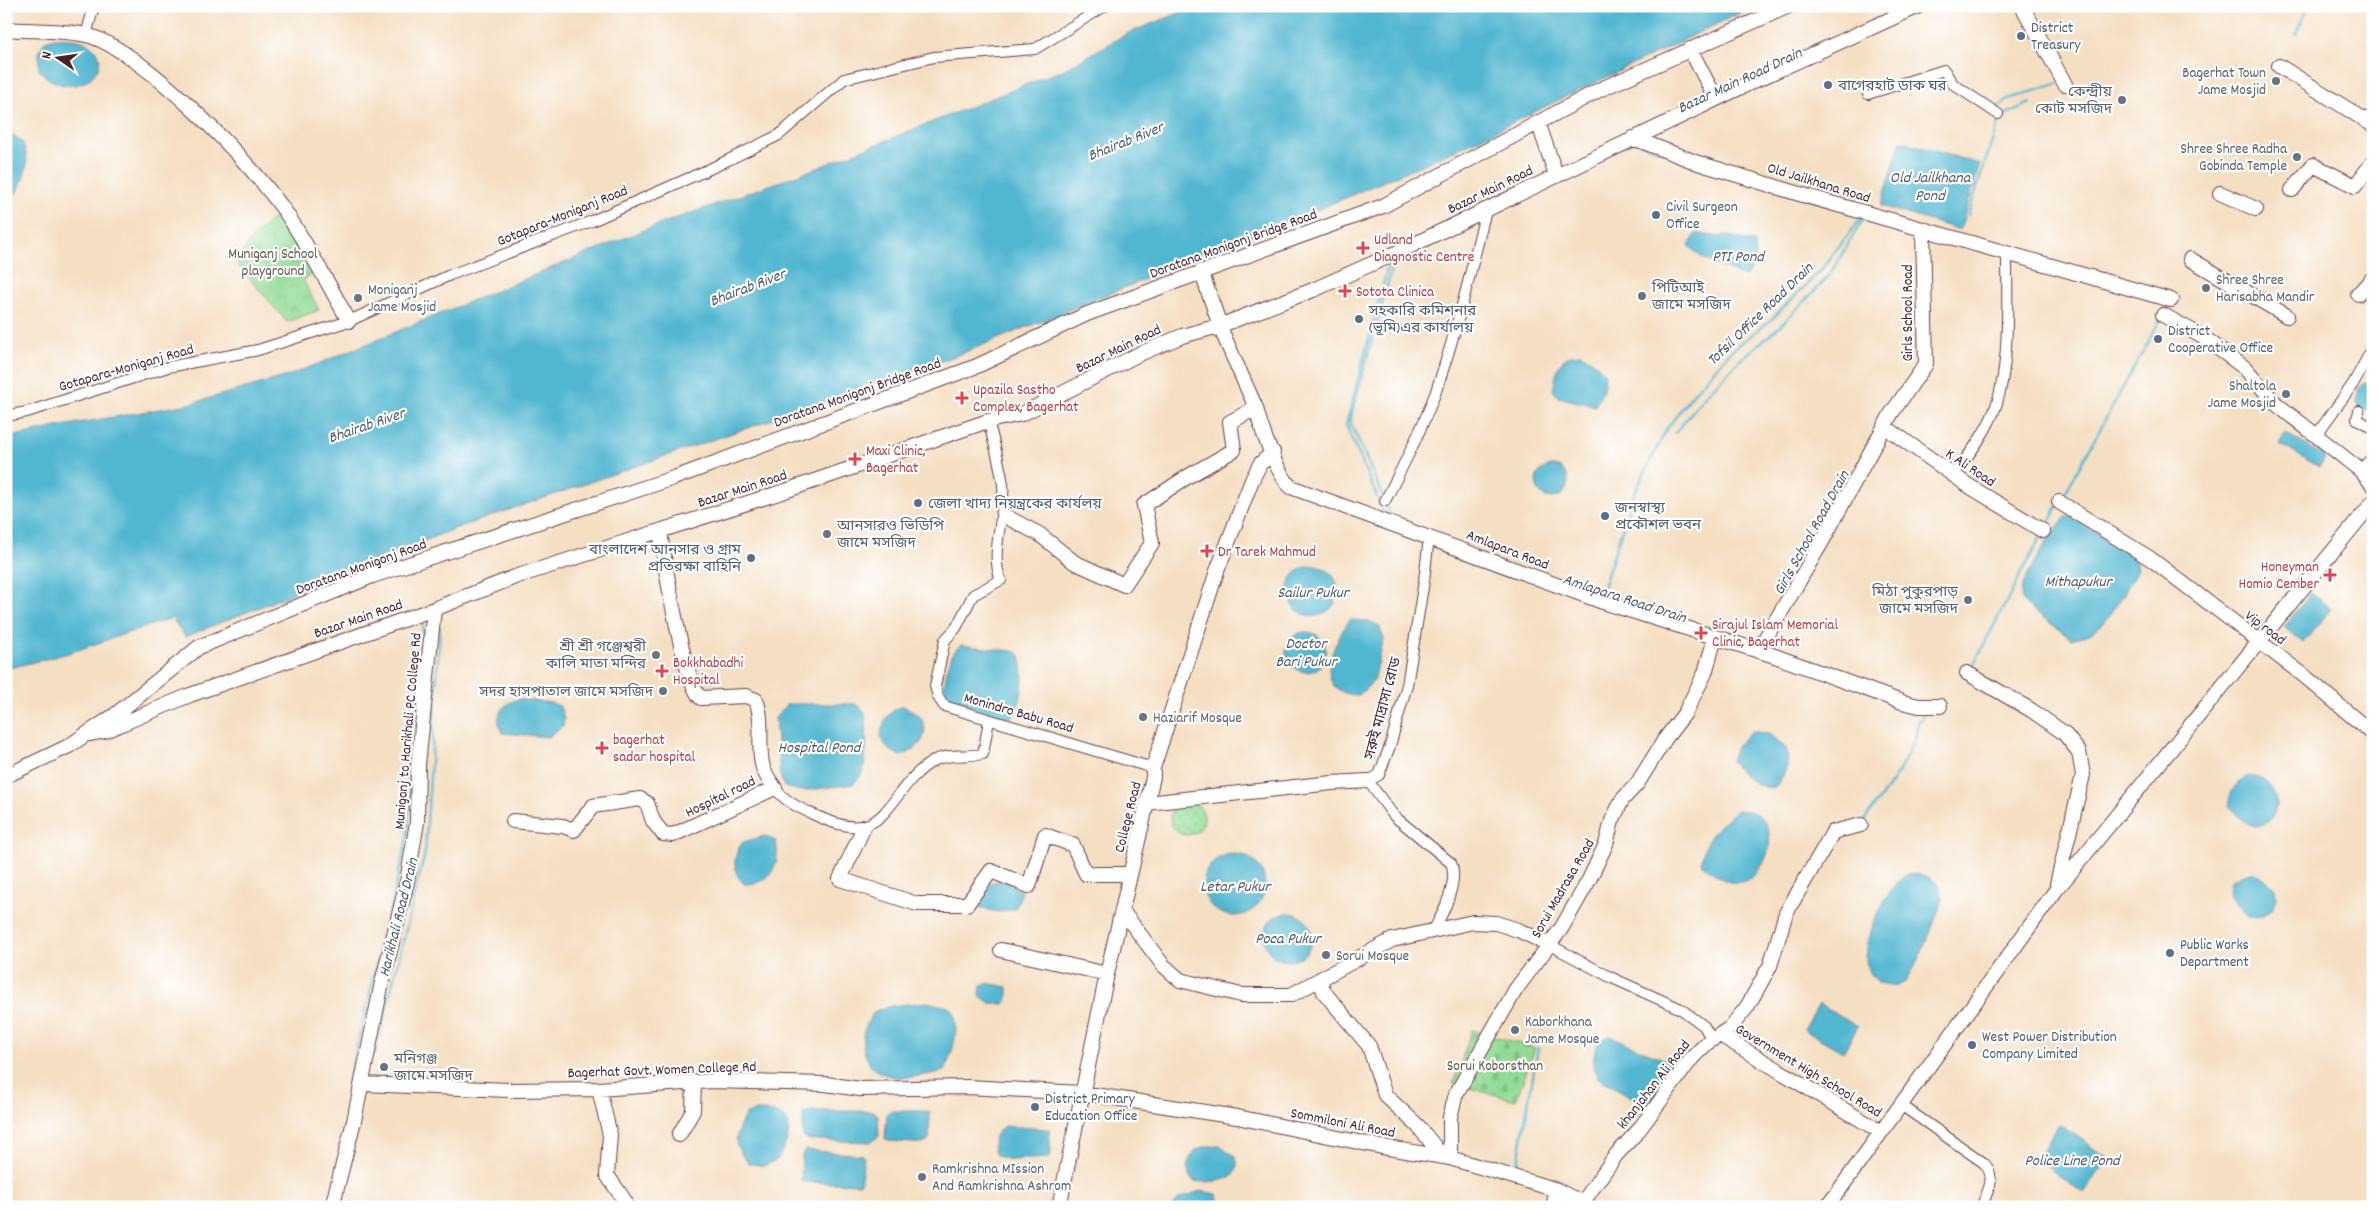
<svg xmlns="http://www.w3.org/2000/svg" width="2379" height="1213" font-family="Dekko,'Noto Sans Bengali',sans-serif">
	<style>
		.cemetery { fill: url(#cemetery-stones); stroke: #6e7d60 }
		.park { fill: url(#park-crowns); stroke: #6e7d60 }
		.garden { fill: url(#garden-dots); stroke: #6e7d60 }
		.water { fill: #51b6d0; stroke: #4e6a7e }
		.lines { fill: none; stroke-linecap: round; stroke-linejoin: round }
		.stream { stroke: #51b6d0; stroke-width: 2.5 }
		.street-casing { stroke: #643c42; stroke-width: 12 }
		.secondary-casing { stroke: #643c42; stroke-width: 16 }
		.street { stroke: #fff; stroke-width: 10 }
		.secondary { stroke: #fff; stroke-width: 14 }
		.service-dot { fill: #5c6f8a; stroke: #fff; stroke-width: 2 }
		.worship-dot { fill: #6b7280; stroke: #fff; stroke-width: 2 }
		.health-dot { fill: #e0444e; stroke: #fff; stroke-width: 2 }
		.labels { text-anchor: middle; stroke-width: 4.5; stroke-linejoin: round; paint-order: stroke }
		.service-label { font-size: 15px; fill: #4e5e75; stroke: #fff; text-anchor: start }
		.worship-label { font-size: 15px; fill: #5b616d; stroke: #fff; text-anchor: start }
		.street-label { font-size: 15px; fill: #4a1f2b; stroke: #fff }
		.health-label { font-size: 15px; fill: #be3a42; stroke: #fff; text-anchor: start }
		.park-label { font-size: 15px; fill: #60574b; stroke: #fff }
		.water-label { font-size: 16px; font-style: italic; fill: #4d5b6d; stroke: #fff }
	</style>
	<defs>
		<pattern id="cemetery-stones" width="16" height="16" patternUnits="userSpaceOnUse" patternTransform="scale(1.25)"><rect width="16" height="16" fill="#92db96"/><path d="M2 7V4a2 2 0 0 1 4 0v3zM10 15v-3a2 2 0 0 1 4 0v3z" fill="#7fbc81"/></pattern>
		<pattern id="park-crowns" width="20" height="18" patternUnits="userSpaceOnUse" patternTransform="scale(1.25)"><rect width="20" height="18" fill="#92db96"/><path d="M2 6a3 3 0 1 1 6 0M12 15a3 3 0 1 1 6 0" fill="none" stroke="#7fbc81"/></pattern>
		<pattern id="garden-dots" width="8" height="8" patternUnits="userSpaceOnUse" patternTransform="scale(1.25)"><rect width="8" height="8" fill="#92db96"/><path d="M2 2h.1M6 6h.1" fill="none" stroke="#7fbc81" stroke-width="1.8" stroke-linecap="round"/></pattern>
	</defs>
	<rect width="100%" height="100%" fill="#fff"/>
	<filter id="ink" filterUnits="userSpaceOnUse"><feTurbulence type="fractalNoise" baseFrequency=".02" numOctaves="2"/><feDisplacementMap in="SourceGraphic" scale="10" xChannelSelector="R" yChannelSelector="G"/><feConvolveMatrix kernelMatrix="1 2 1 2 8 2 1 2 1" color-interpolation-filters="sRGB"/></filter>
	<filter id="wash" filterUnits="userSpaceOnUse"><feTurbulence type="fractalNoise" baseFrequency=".0096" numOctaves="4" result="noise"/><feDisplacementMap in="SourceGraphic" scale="20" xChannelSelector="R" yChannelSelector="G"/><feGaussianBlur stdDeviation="1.12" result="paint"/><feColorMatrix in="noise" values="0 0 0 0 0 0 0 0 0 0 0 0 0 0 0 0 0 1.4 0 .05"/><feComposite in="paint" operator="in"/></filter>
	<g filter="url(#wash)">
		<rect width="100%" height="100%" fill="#f5dfc3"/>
		<path class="cemetery" d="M1472 1030 1535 1048 1516 1100 1453 1084Z"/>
		<path class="park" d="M276 217 282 220 316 272 303 280 319 310 287 322 237 264C240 250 264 224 276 217Z"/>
		<path class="garden" d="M1170 818a17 17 0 1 1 34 0a17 17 0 1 1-34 0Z"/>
		<path class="water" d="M1197 6H1754L1456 150 1329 205 953 357 454 529 185 637 172 618 69 653 6 669V438L61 426 189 404 288 376 649 228 809 171 1065 69 1128 33Z
			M55 38C63 39 74 38 82 41 127 57 76 112 39 70V51L45 41Z
			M6 134C32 137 29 166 21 184 18 192 11 200 6 207Z
			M1901 141 1980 164 1960 230 1881 206Z
			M1696 233 1720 237 1724 235 1754 242C1758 252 1755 273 1743 276L1701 257 1689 246Z
			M1581 354 1593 361 1605 373 1603 390 1595 406 1558 397 1553 390C1558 369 1556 356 1581 354Z
			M2365 383H2373V412L2363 410 2357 403 2358 389Z
			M2285 433 2325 456 2319 467 2279 444Z
			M1536 482a16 16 0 1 1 32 0a16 16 0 1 1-32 0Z
			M2066 517H2071L2136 557 2138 568C2128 587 2107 627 2087 635 2082 637 2077 637 2071 639L2023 602C2022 600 2021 597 2021 594 2020 581 2055 527 2066 517Z
			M1288 591a25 25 0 1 1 50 0a25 25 0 1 1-50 0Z
			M2311 593 2331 609 2303 643 2284 627Z
			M1350 620 1369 621 1379 626 1384 639 1374 681 1359 695C1310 694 1332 644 1350 620Z
			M1286 652a20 20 0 1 1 40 0a20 20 0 1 1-40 0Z
			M961 645 1012 651 1017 652 1020 656C1025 673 1024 706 1010 719L947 700C941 687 948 653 961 645Z
			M519 699 552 703 560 706 564 719 563 726 548 737 502 733C494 716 501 704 519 699Z
			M787 704H855C860 707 864 709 865 715 868 726 866 761 863 771 861 776 857 781 853 784L801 791 784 787 780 775 775 718Z
			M902 706C934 715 931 747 900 756L888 749 881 738C881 724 888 711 902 706Z
			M1751 731 1769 734 1786 748C1791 765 1785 774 1775 787 1758 790 1739 774 1731 760L1736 747Z
			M2248 776C2282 778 2285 820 2258 827L2247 823 2228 807C2230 792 2234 783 2248 776Z
			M1737 810C1742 811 1748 810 1752 812 1787 825 1764 890 1730 882 1720 880 1709 869 1701 863 1704 838 1718 826 1737 810Z
			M765 836 776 841C781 866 770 885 744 884 731 872 733 854 743 842Z
			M1203 885a31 31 0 1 1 62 0a31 31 0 1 1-62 0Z
			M2251 872 2260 875 2275 887 2276 898 2272 910 2259 917 2248 916 2228 896 2231 881 2241 875Z
			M1914 874 1930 878 1940 886C1941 891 1942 896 1941 901 1940 912 1912 976 1905 982 1897 988 1887 984 1878 983 1875 978 1868 973 1867 967 1861 945 1885 889 1903 877 1906 875 1910 874 1914 874Z
			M1004 880 1022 892 1015 909 1000 912 982 909C976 898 981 893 988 883Z
			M1264 937a24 24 0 1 1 48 0a24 24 0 1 1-48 0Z
			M987 983 1008 987V1000L1004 1004 990 1003 980 996 981 985Z
			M926 1002 949 1007 954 1012C959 1033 953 1052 944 1071 916 1078 872 1087 864 1050 860 1034 866 1024 875 1011L891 1006Z
			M1819 1004 1858 1027 1843 1052 1804 1030Z
			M1610 1036 1668 1061 1671 1065 1669 1083 1655 1099 1638 1101 1597 1077C1592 1063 1591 1040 1610 1036Z
			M756 1111C796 1110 795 1131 777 1160L763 1166 748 1163C732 1142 734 1139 745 1115Z
			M809 1111H873L878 1115 879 1136 871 1142 810 1140 803 1137V1114Z
			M890 1111H927L930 1113 929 1139 923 1144 889 1141 885 1139 887 1113Z
			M2060 1124 2108 1158 2083 1193 2036 1159Z
			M1004 1126 1049 1129 1051 1153 1049 1158 1010 1160 997 1156C989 1145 994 1134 1004 1126Z
			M1207 1146H1220L1235 1156C1247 1183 1208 1183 1193 1181L1187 1168C1190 1155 1193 1150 1207 1146Z
			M806 1150 862 1155 864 1158 860 1184 803 1182 801 1180 802 1155Z
			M1200 1191 1217 1194 1219 1207H1173L1178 1199Z"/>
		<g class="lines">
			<path class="stream" d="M2296 34 2308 6
				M1997 109 2008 99 2060 83
				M1634 141 1713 170 1863 215 1821 270 1771 320 1732 350 1696 390 1667 428 1633 496 1599 600 1387 520 1346 425 1390 258Z
				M1968 215 2000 117 2030 103
				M1396 253 1351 416V424L1387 505 1392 524 1299 490 1285 480 1278 469 1273 452 1259 420 1257 408 1242 379 1227 332 1217 326 1309 292Z
				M1210 262 1259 244
				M1675 433 1704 397 1739 361 1779 327 1829 276 1864 217
				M2063 497 2161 318
				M2046 527 2058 506
				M1970 671 2042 534
				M415 726 423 623
				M1864 821 1898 773 1915 739 1918 723 1926 711
				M375 1054 425 853 440 627
				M347 1087 407 839 411 786
				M1516 1173 1538 1048
				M342 1207 353 1152"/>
		</g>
	</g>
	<g filter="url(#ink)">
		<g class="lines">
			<defs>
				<path id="street" d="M86 35 94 6
					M1868 94 1944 70 1953 84 1998 114
					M2359 411 2357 419 2373 428
					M6 416 27 412 168 367 258 350 349 321 450 275 592 221 714 167 779 135 844 79 934 57 1035 49 1105 6
					M988 421C994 442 1000 464 1003 485 1006 516 989 553 1001 580L973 595 956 628 945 640 935 686 938 697 944 706 1153 768
					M2317 434 2353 384 2373 347
					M2360 470 2373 457
					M1953 475C1970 454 1989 429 1997 403 2010 360 2007 299 2007 254
					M1385 501C1403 466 1421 431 1435 394 1456 334 1471 271 1486 210
					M1429 537 1424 581 1407 685 1390 746 1379 775 1368 781 1394 816 1451 863C1459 881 1443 914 1433 931
					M775 788C786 803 802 809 819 817 892 850 884 789 935 760 949 753 969 757 983 754L989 720
					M1550 945 1610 977 1681 1009 1704 1026 1712 1040
					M1901 1105 1984 1163C1997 1177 1988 1191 1981 1207"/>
				<path id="secondary" d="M2022 6 2065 84
					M6 29C30 31 63 30 86 35 141 48 256 167 288 216 310 249 329 286 349 321
					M1690 49 1716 99
					M2279 66 2373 125
					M1538 122 1556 175
					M1633 138 1698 163 1803 195 2171 300
					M2292 190 2313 165 2355 186 2373 162
					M2220 193 2256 209
					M2190 259 2287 316
					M1201 271 1223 334 1256 408C1260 426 1278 476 1291 487L1600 601 1772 655 1902 702 1919 706H1940
					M2358 294 2373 278
					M2163 315 2203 337 2245 368 2275 403 2360 470 2373 485
					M1884 426 1969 486 2043 531
					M2059 502 2151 559 2302 674 2373 734
					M1003 515 1039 534 1074 562 1124 585 1152 543 1144 505 1187 477 1234 450 1230 422 1256 408
					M1758 651 1823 540 1891 414 1926 364 1923 230
					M1967 673 2031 710 2064 733 2079 752 2083 775 2057 884
					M85 735 105 731 190 695 434 609 515 577 785 491 988 421 1022 414 1137 355 1182 336 1219 326 1313 290 1396 253 1756 80 1919 6
					M6 776 69 746 85 735 115 715 199 647 372 576 674 478 977 366 1087 314 1383 206 1599 90 1789 6
					M1147 803 1332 783 1368 781
					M513 821 563 826 574 830 593 806 640 799 647 803 653 821 663 834 673 835 775 788C771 783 767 777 764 771 756 749 765 723 756 700L746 696 701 698C684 686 664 558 660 532
					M864 827 840 879 917 904H967L991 871 1029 886 1045 835 1073 845 1086 874H1129
					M1123 912 1163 965 1180 980 1241 995H1291L1392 940 1473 922 1496 923 1518 930 1550 945
					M1001 950 1107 974
					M1320 979 1324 992 1369 1046 1385 1095 1418 1126 1443 1157
					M1720 1035 1881 1132
					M362 1084 509 1090 599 1089 712 1081 826 1084 860 1089 967 1087 1082 1093 1237 1117 1382 1147 1450 1158 1557 1190 1590 1207
					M599 1089 610 1135 607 1175 625 1201V1207
					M679 1135 693 1111 694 1082
					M1450 1158V1117L1456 1094 1516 989 1561 929 1589 880 1606 844 1612 821 1622 800 1637 784 1665 739 1685 713 1705 673 1715 638
					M1583 1202 1616 1155 1638 1131 1692 1058 1707 1043 1730 1028 1747 1007 1770 966 1786 913 1833 832 1861 825
					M332 1207 354 1121 381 987 407 882 417 822 418 765 434 609
					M1059 1207 1107 974 1153 777V768L1217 571 1252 480 1260 464 1273 452
					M1553 1207 1557 1190
					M1827 1207 2056 890 2373 502"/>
			</defs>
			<use href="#street" class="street-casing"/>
			<use href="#secondary" class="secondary-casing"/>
			<use href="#street" class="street"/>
			<use href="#secondary" class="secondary"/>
		</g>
	</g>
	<g class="service-dot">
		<circle cx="2021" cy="36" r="5"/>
		<circle cx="1828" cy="85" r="5"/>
		<circle cx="1656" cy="215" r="5"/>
		<circle cx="1359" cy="319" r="5"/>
		<circle cx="2158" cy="339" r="5"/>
		<circle cx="918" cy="503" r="5"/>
		<circle cx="1605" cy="516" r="5"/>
		<circle cx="751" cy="558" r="5"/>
		<circle cx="2170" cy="953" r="5"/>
		<circle cx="1972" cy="1045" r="5"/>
		<circle cx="1035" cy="1107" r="5"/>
	</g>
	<g class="worship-dot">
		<circle cx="2276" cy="81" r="5"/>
		<circle cx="2122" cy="100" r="5"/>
		<circle cx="2297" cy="157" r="5"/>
		<circle cx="2206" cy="288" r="5"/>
		<circle cx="1642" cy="296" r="5"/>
		<circle cx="358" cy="298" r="5"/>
		<circle cx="2286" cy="394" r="5"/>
		<circle cx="827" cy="534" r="5"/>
		<circle cx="1968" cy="600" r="5"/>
		<circle cx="656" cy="655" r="5"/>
		<circle cx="663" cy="691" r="5"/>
		<circle cx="1143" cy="717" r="5"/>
		<circle cx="1326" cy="955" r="5"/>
		<circle cx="1515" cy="1030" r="5"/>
		<circle cx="384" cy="1067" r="5"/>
		<circle cx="922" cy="1177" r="5"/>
	</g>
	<g class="health-dot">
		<path d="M1360.5 240.5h5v5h5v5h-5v5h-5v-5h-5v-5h5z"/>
		<path d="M1342.5 283.5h5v5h5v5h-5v5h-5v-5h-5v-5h5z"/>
		<path d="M959.5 390.5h5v5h5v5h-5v5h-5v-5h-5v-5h5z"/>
		<path d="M852.5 451.5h5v5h5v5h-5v5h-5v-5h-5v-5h5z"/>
		<path d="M1204.5 543.5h5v5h5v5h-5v5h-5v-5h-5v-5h5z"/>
		<path d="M2327.5 567.5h5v5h5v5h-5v5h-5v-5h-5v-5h5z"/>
		<path d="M1698.5 625.5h5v5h5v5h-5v5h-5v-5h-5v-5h5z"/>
		<path d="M659.5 663.5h5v5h5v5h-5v5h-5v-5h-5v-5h5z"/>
		<path d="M599.5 740.5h5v5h5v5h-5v5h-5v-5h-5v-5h5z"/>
	</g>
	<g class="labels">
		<g class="service-label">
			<text x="2031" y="32">District<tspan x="2031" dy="17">Treasury</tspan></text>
			<text x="1838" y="90">বাগেরহাট ডাক ঘর</text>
			<text x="1666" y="211">Civil Surgeon<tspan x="1666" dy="17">Office</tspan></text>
			<text x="1369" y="315">সহকারি কমিশনার<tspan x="1369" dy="17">(ভূমি)এর কার্যালয়</tspan></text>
			<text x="2168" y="335">District<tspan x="2168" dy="17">Cooperative Office</tspan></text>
			<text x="928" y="508">জেলা খাদ্য নিয়ন্ত্রকের কার্যলয়</text>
			<text x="1615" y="512">জনস্বাস্থ্য<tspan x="1615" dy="17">প্রকৌশল ভবন</tspan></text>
			<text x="741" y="554" text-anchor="end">বাংলাদেশ আনসার ও গ্রাম<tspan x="741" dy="17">প্রতিরক্ষা বাহিনি</tspan></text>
			<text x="2180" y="949">Public Works<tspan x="2180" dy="17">Department</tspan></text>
			<text x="1982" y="1041">West Power Distribution<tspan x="1982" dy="17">Company Limited</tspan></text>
			<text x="1045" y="1103">District Primary<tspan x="1045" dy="17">Education Office</tspan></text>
		</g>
		<g class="worship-label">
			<text x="2266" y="77" text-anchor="end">Bagerhat Town<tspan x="2266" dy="17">Jame Mosjid</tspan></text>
			<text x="2112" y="96" text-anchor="end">কেন্দ্রীয়<tspan x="2112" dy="17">কোট মসজিদ</tspan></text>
			<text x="2287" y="153" text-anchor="end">Shree Shree Radha<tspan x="2287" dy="17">Gobinda Temple</tspan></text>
			<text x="2216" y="284">Shree Shree<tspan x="2216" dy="17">Harisabha Mandir</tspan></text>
			<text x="1652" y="292">পিটিআই<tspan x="1652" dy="17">জামে মসজিদ</tspan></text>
			<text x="368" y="294">Moniganj<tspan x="368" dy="17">Jame Mosjid</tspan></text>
			<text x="2276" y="390" text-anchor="end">Shaltola<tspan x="2276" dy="17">Jame Mosjid</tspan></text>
			<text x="837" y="530">আনসারও ভিডিপি<tspan x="837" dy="17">জামে মসজিদ</tspan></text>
			<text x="1958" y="596" text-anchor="end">মিঠা পুকুরপাড়<tspan x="1958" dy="17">জামে মসজিদ</tspan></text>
			<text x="646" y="651" text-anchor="end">শ্রী শ্রী গঞ্জেশ্বরী<tspan x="646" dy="17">কালি মাতা মন্দির</tspan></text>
			<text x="653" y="696" text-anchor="end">সদর হাসপাতাল জামে মসজিদ</text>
			<text x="1153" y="722">Haziarif Mosque</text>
			<text x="1336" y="960">Sorui Mosque</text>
			<text x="1525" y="1026">Kaborkhana<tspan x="1525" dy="17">Jame Mosque</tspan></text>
			<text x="394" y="1063">মনিগঞ্জ<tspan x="394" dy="17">জামে মসজিদ</tspan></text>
			<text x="932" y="1173">Ramkrishna MIssion<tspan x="932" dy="17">And Ramkrishna Ashrom</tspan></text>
		</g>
		<g class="street-label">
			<text transform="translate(1819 182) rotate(17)" y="5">Old Jailkhana Road</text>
			<text transform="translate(1490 189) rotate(-26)" y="5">Bazar Main Road</text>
			<text transform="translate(562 215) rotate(-22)" y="5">Gotapara-Moniganj Road</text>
			<text transform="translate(1233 243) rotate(-20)" y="5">Doratana Monigonj Bridge Road</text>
			<text transform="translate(1907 313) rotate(-90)" y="5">Girls School Road</text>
			<text transform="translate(1118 348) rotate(-26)" y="5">Bazar Main Road</text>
			<text transform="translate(126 367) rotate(-16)" y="5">Gotapara-Moniganj Road</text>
			<text transform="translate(857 392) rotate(-20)" y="5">Doratana Monigonj Bridge Road</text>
			<text transform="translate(1971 467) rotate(34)" y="5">K Ali Road</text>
			<text transform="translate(742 488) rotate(-18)" y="5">Bazar Main Road</text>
			<text transform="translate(1508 549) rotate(21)" y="5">Amlapara Road</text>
			<text transform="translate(361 566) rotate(-20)" y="5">Doratana Monigonj Road</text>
			<text transform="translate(358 618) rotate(-19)" y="5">Bazar Main Road</text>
			<text transform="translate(2266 627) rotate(37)" y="5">Vip road</text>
			<text transform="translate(1382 708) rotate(-75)" y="5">সরুই মাদ্রাসা রোড</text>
			<text transform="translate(1019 712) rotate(16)" y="5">Monindro Babu Road</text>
			<text transform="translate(407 731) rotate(-85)" y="5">Munigonj to Harikhali PC College Rd</text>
			<text transform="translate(720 796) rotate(-26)" y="5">Hospital road</text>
			<text transform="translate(1127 817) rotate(-76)" y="5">College Road</text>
			<text transform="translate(1562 888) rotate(-60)" y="5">Sorui Madrasa Road</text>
			<text transform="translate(662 1069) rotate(-2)" y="5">Bagerhat Govt. Women College Rd</text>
			<text transform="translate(1809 1070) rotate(31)" y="5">Government High School Road</text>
			<text transform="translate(1653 1084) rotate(-52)" y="5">khanjahan Ali Road</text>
			<text transform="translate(1343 1122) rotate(11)" y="5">Sommiloni Ali Road</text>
		</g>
		<g class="health-label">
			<text x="1374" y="244">Udland<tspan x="1374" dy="17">Diagnostic Centre</tspan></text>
			<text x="1356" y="296">Sotota Clinica</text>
			<text x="973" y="394">Upazila Sastho<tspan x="973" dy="17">Complex, Bagerhat</tspan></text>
			<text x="866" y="455">Maxi Clinic,<tspan x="866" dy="17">Bagerhat</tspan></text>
			<text x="1218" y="556">Dr Tarek Mahmud</text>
			<text x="2319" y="571" text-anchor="end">Honeyman<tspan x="2319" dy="17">Homio Cember</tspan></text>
			<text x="1712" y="629">Sirajul Islam Memorial<tspan x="1712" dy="17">Clinic, Bagerhat</tspan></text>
			<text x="673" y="667">Bokkhabadhi<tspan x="673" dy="17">Hospital</tspan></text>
			<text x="613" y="744">bagerhat<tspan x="613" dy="17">sadar hospital</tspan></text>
		</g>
		<g class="park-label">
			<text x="273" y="258">Muniganj School<tspan x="273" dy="17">playground</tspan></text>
			<text x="1495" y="1070">Sorui Koborsthan</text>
		</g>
		<g class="water-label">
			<text transform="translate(1739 79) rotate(-25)" y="6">Bazar Main Road Drain</text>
			<text transform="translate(1125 140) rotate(-22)" y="6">Bhairab River</text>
			<text x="1930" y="182">Old Jailkhana<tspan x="1930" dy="18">Pond</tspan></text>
			<text x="1738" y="261">PTI Pond</text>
			<text transform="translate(747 286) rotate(-21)" y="6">Bhairab River</text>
			<text transform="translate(1759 313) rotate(-44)" y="6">Tofsil Office Road Drain</text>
			<text transform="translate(366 424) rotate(-19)" y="6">Bhairab River</text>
			<text transform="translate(1810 532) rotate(-61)" y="6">Girls School Road Drain</text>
			<text x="2078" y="586">Mithapukur</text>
			<text x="1313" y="597">Sailur Pukur</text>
			<text transform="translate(1625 597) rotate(18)" y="6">Amlapara Road Drain</text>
			<text x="1306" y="648">Doctor<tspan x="1306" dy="18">Bari Pukur</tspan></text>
			<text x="819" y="752">Hospital Pond</text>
			<text x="1235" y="891">Letar Pukur</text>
			<text transform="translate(397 917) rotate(-76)" y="6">Harikhali Road Drain</text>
			<text x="1288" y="943">Poca Pukur</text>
			<text x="2072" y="1165">Police Line Pond</text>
		</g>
	</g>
	<rect width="2379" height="1213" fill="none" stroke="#fff" stroke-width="25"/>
	<g transform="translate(58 58) rotate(283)" stroke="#ffffff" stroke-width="4" paint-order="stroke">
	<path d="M0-4L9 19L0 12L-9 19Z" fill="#4a1f2b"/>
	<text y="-8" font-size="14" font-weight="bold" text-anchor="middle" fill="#4a1f2b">N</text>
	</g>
</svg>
